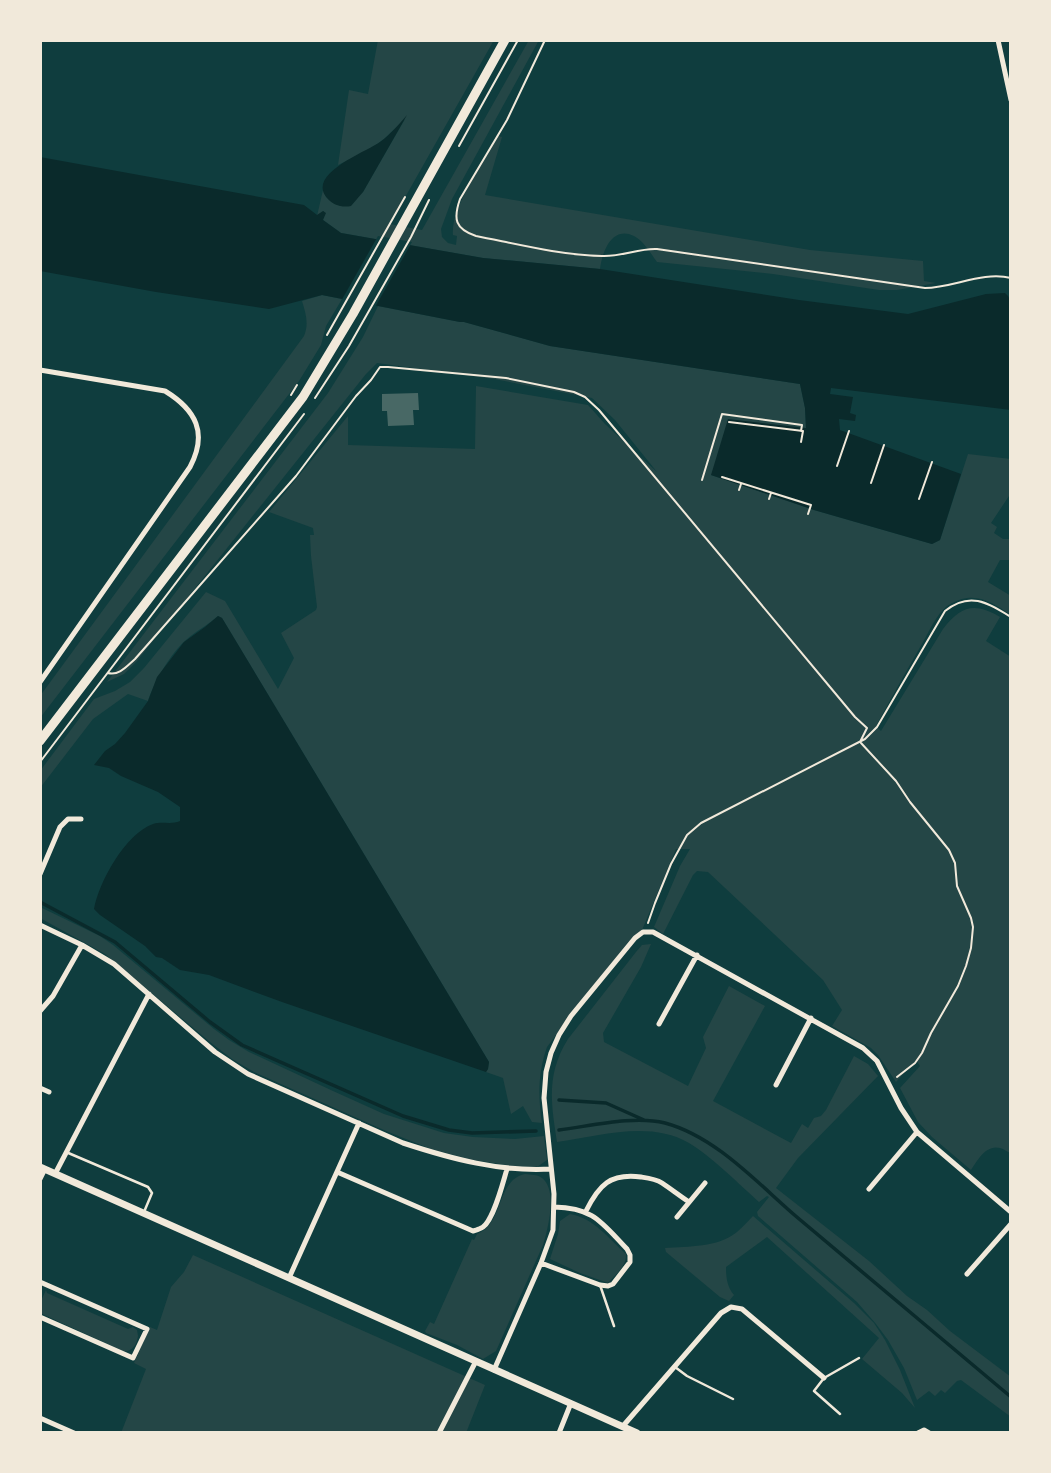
<svg xmlns="http://www.w3.org/2000/svg" width="1051" height="1473" font-family="Inter,sans-serif">
	<style>
		.green { fill: #244646 }
		.water { fill: #0a2a2b }
		.pier { fill: #0f3d3e }
		.lines { fill: none; stroke-linecap: round; stroke-linejoin: round }
		.stream { stroke: #0a2a2b; stroke-width: 3.5 }
		.building { fill: #486865 }
		.path { stroke: #f1e9da; stroke-width: 2 }
		.service { stroke: #f1e9da; stroke-width: 2.5 }
		.minor { stroke: #f1e9da; stroke-width: 5 }
		.tertiary { stroke: #f1e9da; stroke-width: 7 }
		.primary { stroke: #f1e9da; stroke-width: 9 }
	</style>
	<rect width="100%" height="100%" fill="#0f3d3e"/>
	<path class="green" d="M378 40H494L390 224 422 230 529 40H539L452 199 441 229 442 237 448 243 456 245 457 236 453 235C450 209 485 159 498 136L502 137 485 195 810 250 923 261 924 281 936 283 897 290H879L773 274 657 262C651 254 644 241 634 236 612 225 602 252 600 269L483 258 341 233 323 220 324 211 317 216 323 190 326 197 340 206 363 192 405 119 384 139 369 150 338 165 349 90 368 94Z
		M322 295 342 299 326 326 321 345 299 381 40 718V696L304 336C309 324 306 314 302 301Z
		M378 306 460 322H464L550 346 800 384 805 408 806 428 711 475 814 510 932 544 940 540 968 454 1011 459V493L991 523 997 527 994 533 1003 539H1011V560H1000L988 582 1011 596V615C997 606 984 596 967 598 960 599 953 602 947 606 936 615 930 630 923 642 907 670 891 698 876 726L881 731 943 629C961 606 974 602 1000 617L986 641 1011 657V1153C1007 1152 1004 1149 1000 1148 986 1144 977 1161 971 1170L932 1137 918 1122 900 1088 920 1066 916 1060 896 1082 878 1055 871 1048 832 1026 842 1010 823 980 708 872 697 871 693 875 663 934 654 927 680 866 690 849H676L642 930 628 942 547 1047C538 1072 538 1097 542 1123L532 1122 523 1106 511 1114 503 1078 486 1072 488 1069 489 1062 222 618 218 616C208 625 196 631 186 640 171 653 154 682 148 701L128 694 93 719 40 788V771L94 699 115 691 130 682 144 668 206 592 225 601 278 689 294 658 281 633 316 610 317 607 311 556 310 535H314L313 528 269 512 348 416V445L475 449 476 386 588 405 605 424 657 472 615 420 592 398 494 379 377 363 366 374 137 661 124 674 107 682 328 393 363 337Z
		M40 907 100 936 113 945 214 1029 229 1040 249 1052 333 1091 384 1114 444 1133 473 1137 515 1139 544 1136 547 1160 537 1167 513 1166 473 1160 431 1149 386 1131 254 1072 232 1059 210 1042 105 954 40 918Z
		M651 944 641 967 603 1033 604 1042 688 1086 706 1048 703 1037 729 986 765 1006 713 1101 791 1143 802 1124 808 1128 814 1118 821 1116 826 1110 854 1056 868 1064 878 1076 798 1158 776 1188 869 1261 907 1296 927 1310 950 1331 1011 1377V1417L961 1380 957 1381 945 1393 941 1390 935 1396 929 1391 917 1400 904 1368 888 1340 876 1324 857 1302 758 1216 757 1212 769 1197 767 1196 759 1202C739 1184 712 1157 689 1143 650 1120 599 1136 557 1142 551 1104 546 1074 568 1039L636 952 642 945Z
		M525 1174C531 1175 537 1174 542 1178 558 1190 548 1229 543 1245L496 1351 483 1359 457 1345 426 1333 425 1331 430 1322 434 1324 472 1239 474 1240 477 1234C504 1224 496 1180 525 1174Z
		M570 1214C594 1218 609 1239 626 1254 627 1266 615 1275 608 1283L580 1273 550 1259 558 1234 560 1221Z
		M753 1216 854 1303 874 1323 885 1340 900 1370 915 1408 902 1393 862 1359 879 1338 767 1237 726 1267C726 1277 727 1287 734 1295L729 1301 720 1297 666 1252 665 1248C689 1246 717 1248 737 1232 743 1227 748 1221 753 1216Z
		M193 1255 485 1385 466 1433H121L146 1369 134 1363 150 1327 157 1330 171 1287 184 1272Z
		M46 1290 47 1293 128 1329 133 1327 137 1330 138 1336C137 1344 133 1352 123 1351L40 1313V1303Z"/>
	<path class="water" d="M407 115 363 192 351 206C342 208 333 205 327 198 306 174 366 152 380 142 391 134 399 124 407 115Z
		M40 157 304 205 317 215 323 211 326 213 323 220 341 233 483 258 600 269 799 300 908 314 986 294 1005 293 1008 296 1011 302V410L831 388 830 394 853 397 850 413 856 415 855 421 839 419 840 430 961 474 940 540 932 544 814 510 711 475 728 419 806 428 805 408 800 384 550 346 464 322H460L322 295 269 309 156 292 40 271Z
		M218 616 222 618 489 1062 488 1069 486 1072 282 1002 209 975 180 970 162 958 156 957 145 946 100 915 94 909C99 882 125 834 153 824 162 821 171 825 180 821V807L158 792 121 776 109 768 94 765 105 751 115 744 125 733 148 701 157 677 184 642 205 627Z"/>
	<path class="pier" d="M378 236 412 242 374 309 340 303Z"/>
	<g class="lines">
		<path class="stream" d="M40 902 115 942 210 1022 242 1045 403 1116 449 1130 472 1133 536 1131
			M559 1100 606 1103 644 1120
			M559 1130C591 1126 634 1115 665 1123 717 1137 759 1185 798 1218 869 1278 940 1337 1011 1397"/>
	</g>
	<path class="building" d="M418 393 419 410H413L414 425 388 426 387 411H382V394Z"/>
	<g class="lines">
		<path class="path" d="M545 40 507 120 460 199C453 219 455 229 476 236 517 244 560 255 602 256 621 257 639 248 657 249L925 288C953 288 982 271 1011 278
			M459 146 518 40
			M327 335 405 197
			M291 395 297 385
			M315 398 349 346 411 237 429 200
			M729 422 803 431 801 442
			M837 466 849 431
			M722 477 811 505 808 514
			M702 480 722 414 802 425 801 431
			M871 483 884 445
			M739 490 741 484
			M769 499 771 493
			M919 499 932 462
			M108 673C119 676 127 666 135 659L296 476 356 396 371 380 380 367H388L506 378 574 392 585 397 599 410 855 717 867 728 860 742
			M861 743 896 781 910 802 949 850 955 863 957 886 971 918 973 927 971 948 966 966 958 986 931 1033 922 1053 915 1063 897 1077
			M40 762 304 414
			M648 923 655 903 671 864 687 835 701 823 865 739 877 727 945 611C970 591 988 603 1011 617"/>
		<path class="service" d="M66 1152 148 1187 152 1193 144 1212
			M600 1285 614 1326
			M675 1367 687 1376 733 1399
			M840 1414 814 1391 824 1378 859 1358"/>
		<path class="minor" d="M998 40 1011 100
			M40 370 165 391C196 410 208 433 190 467L40 682
			M40 874 60 827 68 819H81
			M40 925 82 945 114 964 215 1052 248 1074 403 1143C452 1159 500 1172 551 1169
			M40 1011 53 996 82 945
			M659 1024 697 955
			M776 1085 811 1018
			M40 1088 49 1092
			M337 1172 473 1231C474 1231 482 1228 483 1227 494 1219 503 1182 507 1169
			M55 1174 149 994
			M40 1179 45 1169
			M869 1189 917 1132
			M586 1211C599 1185 610 1173 641 1177 648 1178 656 1179 662 1183 671 1189 680 1196 689 1202
			M677 1217 705 1183
			M541 1263 600 1285 608 1286 613 1284 630 1262V1255L627 1249C601 1222 594 1208 554 1207
			M967 1274 1011 1224
			M289 1278 359 1123
			M40 1282 147 1329 133 1358 40 1317
			M494 1370 541 1263 553 1230 554 1194 544 1098 546 1072 551 1053 559 1035 571 1016 635 938 643 932H653L863 1048 877 1061 901 1108 917 1132 1011 1212
			M40 1418 74 1433
			M623 1426 721 1313 731 1307 742 1309 824 1378
			M439 1433 476 1361
			M559 1433 571 1403
			M918 1433 924 1430 929 1433"/>
		<path class="tertiary" d="M40 1167 637 1433"/>
		<path class="primary" d="M40 741 303 397 353 314 505 40"/>
	</g>
	<rect width="1051" height="1473" fill="none" stroke="#f1e9da" stroke-width="84"/>
</svg>
